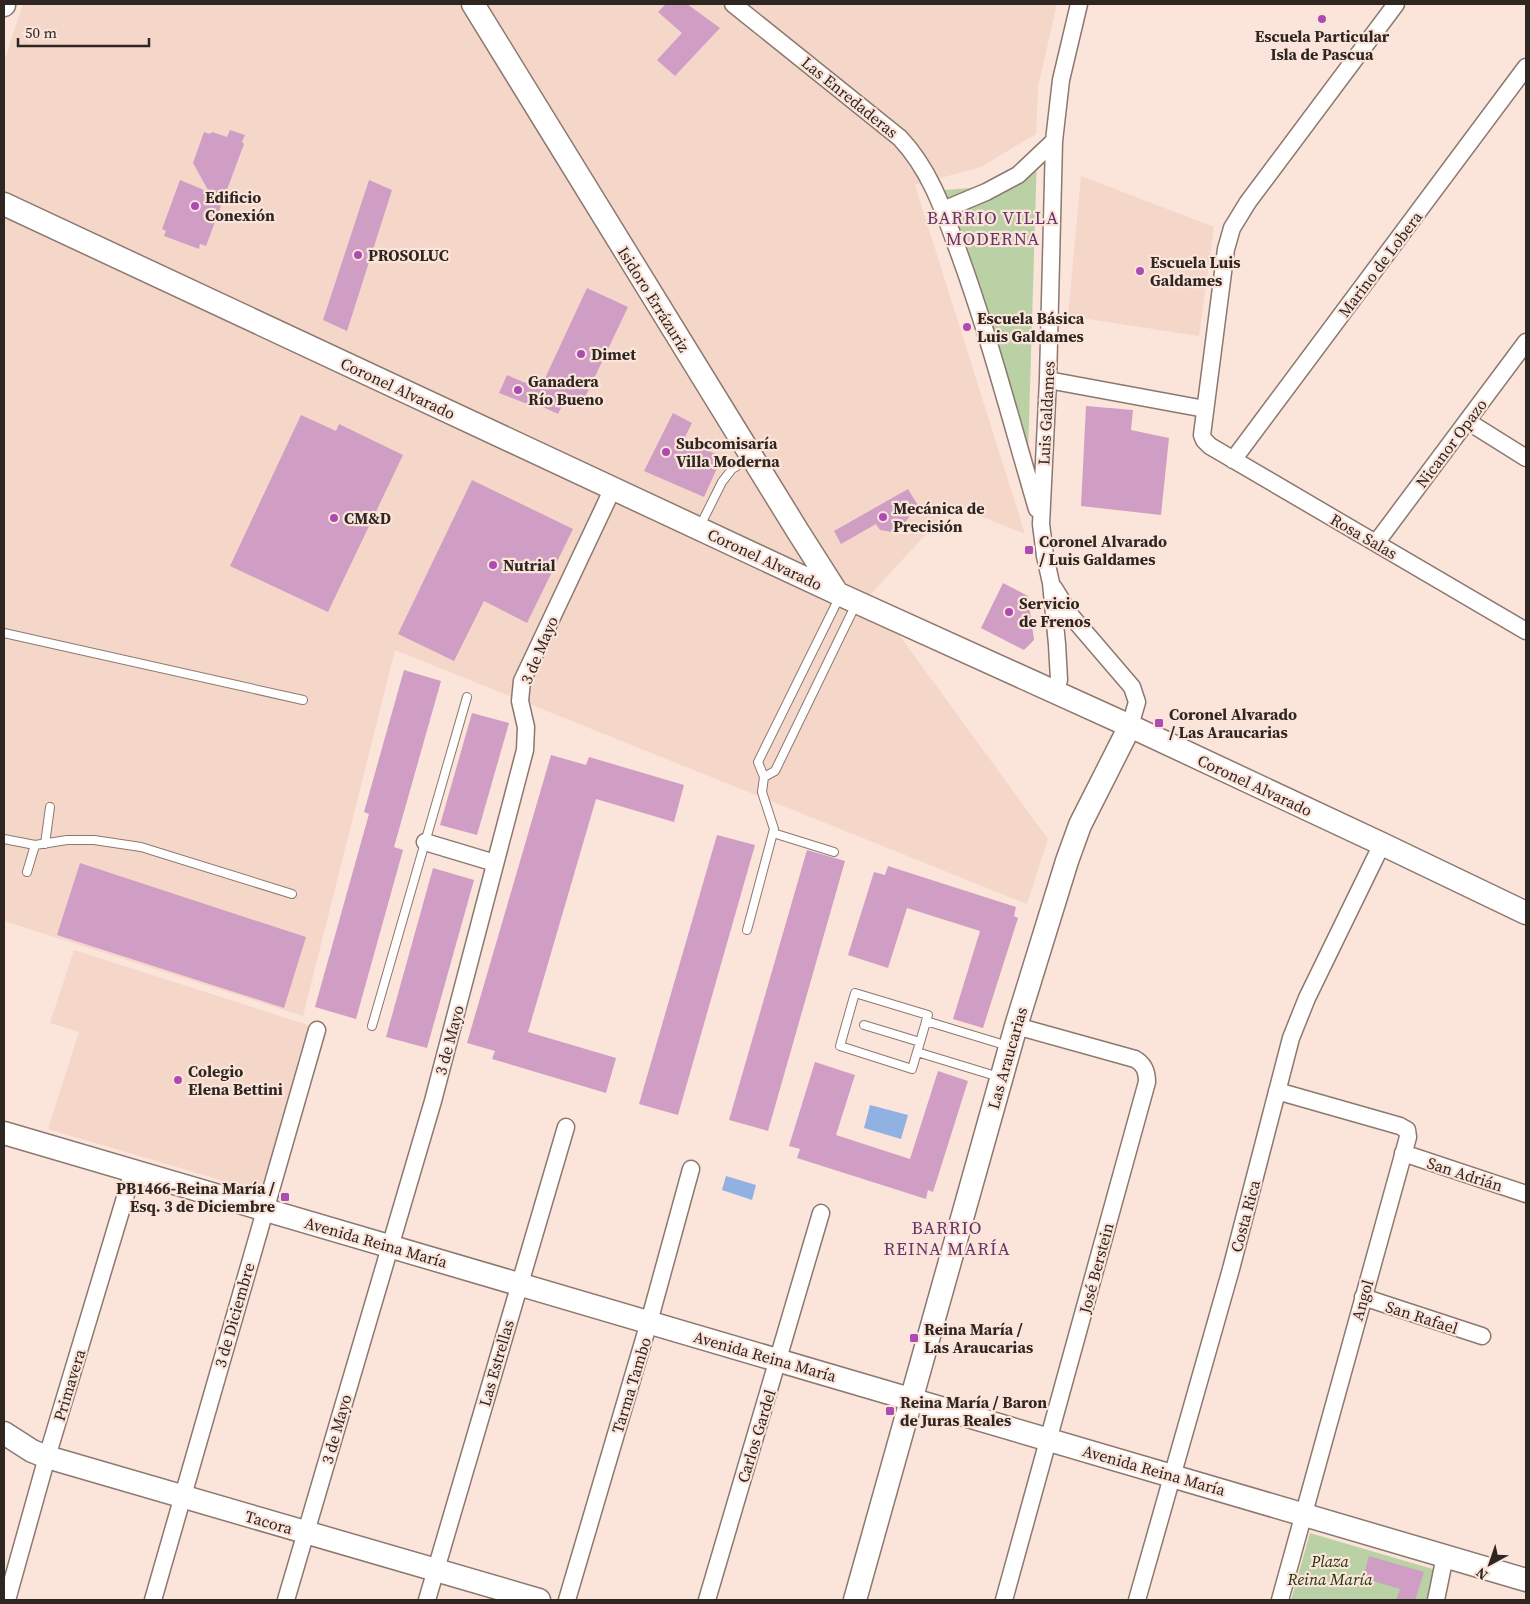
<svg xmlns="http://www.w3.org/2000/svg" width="1530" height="1604" font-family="'Source Serif 4',serif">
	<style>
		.built { fill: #f5d7c9 }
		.green { fill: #b9d1a5 }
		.water { fill: #92b1e3 }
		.building { fill: #d09ec5 }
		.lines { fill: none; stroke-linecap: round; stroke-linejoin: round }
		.lane-casing { stroke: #8c786f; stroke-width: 10 }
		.street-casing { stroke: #8c786f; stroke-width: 19 }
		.secondary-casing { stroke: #8c786f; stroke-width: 25 }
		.lane { stroke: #fff; stroke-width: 8 }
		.street { stroke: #fff; stroke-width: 16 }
		.secondary { stroke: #fff; stroke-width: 22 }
		.poi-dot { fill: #ad4bb2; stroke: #fbe4da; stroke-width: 2 }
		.labels { text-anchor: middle; stroke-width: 4.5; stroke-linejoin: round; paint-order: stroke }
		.poi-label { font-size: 16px; font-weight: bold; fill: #2f2622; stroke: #fbe4da; text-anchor: start }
		.street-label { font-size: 16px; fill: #2f2622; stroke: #fbe4da }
		.park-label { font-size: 16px; font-style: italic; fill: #20320b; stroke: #fbe4da }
		.neighbourhood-label { font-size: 18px; letter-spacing: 1px; fill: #653567; stroke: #fbe4da }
	</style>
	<rect width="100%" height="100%" fill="#fbe4da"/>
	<path class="built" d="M23 4H1057L1038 87 1036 134 981 167 915 185 1025 534 953 505 870 595 1048 839 1027 904 395 650 303 1016 4 921V62Z
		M1081 176 1214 227 1199 336 1068 316Z
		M74 950 308 1025 264 1183 251 1189 48 1129 79 1032 50 1023Z"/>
	<path class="green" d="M1037 154 1028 455 934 191 982 187Z
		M1310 1533 1436 1570 1429 1600H1291Z"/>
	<path class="water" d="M870 1105 908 1115 901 1139 864 1128Z
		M726 1176 756 1185 752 1200 722 1190Z"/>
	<path class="building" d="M666 4H687L720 28 675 76 657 60 682 33 658 12Z
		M230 130 245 135 242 142 244 144 206 246 200 244 199 249 164 236 166 231 162 229 180 180 209 192 193 163 204 132 210 134 212 132 227 137Z
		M369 180 392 190 347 331 323 320Z
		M587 288 628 307 580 408 565 400 558 414 532 402 530 405 499 393 507 375 540 389Z
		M1086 406 1133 410 1131 430 1169 438 1161 515 1081 506Z
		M673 413 692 423 684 439 722 457 704 497 644 471Z
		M301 415 336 431 339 424 403 455 328 612 230 566Z
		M472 480 573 529 527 623 484 601 454 661 398 634Z
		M908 489 919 507 913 511 898 533 880 530 876 524 841 544 834 531Z
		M1003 583 1028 596 1034 640 1024 650 981 628Z
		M404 670 441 681 394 847 403 850 356 1019 315 1007 369 814 364 812Z
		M472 713 509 723 477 835 440 825Z
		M551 755 586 765 589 757 684 785 674 822 596 799 528 1032 616 1058 606 1093 492 1059 495 1051 467 1043Z
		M717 835 755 845 678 1115 639 1104Z
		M807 850 845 861 768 1131 729 1120Z
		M80 863 306 937 284 1008 57 935Z
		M888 866 1016 907 1014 916 1018 918 983 1028 953 1019 980 931 907 908 888 968 848 955 874 872 885 875Z
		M433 868 474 880 427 1048 386 1037Z
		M815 1062 855 1075 836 1135 910 1159 938 1071 968 1081 933 1192 928 1190 926 1199 797 1158 800 1149 789 1146Z
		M1369 1556 1424 1572 1415 1600H1396L1400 1589 1363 1578Z"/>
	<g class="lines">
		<defs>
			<path id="lane" d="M699 528 722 482 732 469 750 458
				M4 633 303 700
				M764 777 775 771 856 604
				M773 833 834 852
				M4 839 35 845 67 840H94L141 847 292 894
				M45 844 50 807
				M27 872 35 845
				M747 930 774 829 762 792 764 777 758 762 839 598
				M855 993 928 1015 912 1069 840 1046Z
				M926 1021 1008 1046
				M864 1025 920 1042
				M372 1026 467 697
				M917 1052 999 1077"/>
			<path id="street" d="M733 4 900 138C929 169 942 206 956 245 988 331 1011 421 1037 509
				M1396 4 1248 202 1232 228 1226 249 1202 435 1204 440 1210 446 1526 631
				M943 210 986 192 1018 175 1054 141
				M1048 380 1205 409
				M1467 421 1526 458
				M1233 460 1526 67
				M1376 543 1526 342
				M1054 588 1072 617 1132 687 1137 702 1130 726
				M1055 692 1059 680 1057 644 1051 583 1045 556 1041 524 1048 380 1054 141 1061 80 1079 4
				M425 842 495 863
				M1277 1091 1400 1126 1407 1130 1408 1137 1280 1600
				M1403 1153 1526 1194
				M1363 1297 1482 1336
				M7 1600 47 1457 133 1171
				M153 1600 317 1030
				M286 1600 433 1101 525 750 526 727 520 701 522 681 613 488
				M427 1600 566 1127
				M567 1600 649 1322 691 1169
				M707 1600 821 1213
				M1004 1600 1147 1082C1147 1071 1144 1064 1135 1059L1016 1026
				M1137 1600 1231 1269 1291 1038 1307 998 1382 844
				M1436 1600 1445 1556"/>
			<path id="secondary" d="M473 4 797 530 837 593
				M4 5V4
				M4 204 841 595 1130 726 1382 844 1526 913
				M4 1133 1526 1580
				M4 1433 32 1451 47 1457 539 1600
				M855 1600 1016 1026 1067 861 1080 825 1130 726"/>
		</defs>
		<use href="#lane" class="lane-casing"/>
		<use href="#street" class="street-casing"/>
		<use href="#secondary" class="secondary-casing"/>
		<use href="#lane" class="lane"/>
		<use href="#street" class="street"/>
		<use href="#secondary" class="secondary"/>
	</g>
	<g class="poi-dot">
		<circle cx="1322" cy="19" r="5"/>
		<circle cx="195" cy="206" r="5"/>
		<circle cx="358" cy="255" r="5"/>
		<circle cx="1140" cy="271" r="5"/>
		<circle cx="967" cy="327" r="5"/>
		<circle cx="581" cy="354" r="5"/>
		<circle cx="518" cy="390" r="5"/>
		<circle cx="666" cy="452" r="5"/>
		<circle cx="883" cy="517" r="5"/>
		<circle cx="334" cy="518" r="5"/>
		<rect x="1024" y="545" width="10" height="10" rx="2.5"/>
		<circle cx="493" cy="565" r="5"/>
		<circle cx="1009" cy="612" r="5"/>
		<rect x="1154" y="718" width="10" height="10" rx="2.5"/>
		<circle cx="178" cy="1080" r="5"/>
		<rect x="280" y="1192" width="10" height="10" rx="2.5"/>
		<rect x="909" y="1333" width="10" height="10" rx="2.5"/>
		<rect x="885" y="1406" width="10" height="10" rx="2.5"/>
	</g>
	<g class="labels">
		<g class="poi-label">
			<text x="1322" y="42" text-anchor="middle">Escuela Particular<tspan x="1322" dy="18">Isla de Pascua</tspan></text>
			<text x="205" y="203">Edificio<tspan x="205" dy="18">Conexión</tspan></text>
			<text x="368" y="261">PROSOLUC</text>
			<text x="1150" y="268">Escuela Luis<tspan x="1150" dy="18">Galdames</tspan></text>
			<text x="977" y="324">Escuela Básica<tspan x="977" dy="18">Luis Galdames</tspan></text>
			<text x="591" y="360">Dimet</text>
			<text x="528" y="387">Ganadera<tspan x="528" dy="18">Río Bueno</tspan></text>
			<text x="676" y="449">Subcomisaría<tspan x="676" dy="18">Villa Moderna</tspan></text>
			<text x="893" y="514">Mecánica de<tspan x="893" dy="18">Precisión</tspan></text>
			<text x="344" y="524">CM&amp;D</text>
			<text x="1039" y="547">Coronel Alvarado<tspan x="1039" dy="18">/ Luis Galdames</tspan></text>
			<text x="503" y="571">Nutrial</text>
			<text x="1019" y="609">Servicio<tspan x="1019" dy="18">de Frenos</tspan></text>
			<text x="1169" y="720">Coronel Alvarado<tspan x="1169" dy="18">/ Las Araucarias</tspan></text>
			<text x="188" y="1077">Colegio<tspan x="188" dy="18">Elena Bettini</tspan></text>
			<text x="275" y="1194" text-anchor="end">PB1466-Reina María /<tspan x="275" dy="18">Esq. 3 de Diciembre</tspan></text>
			<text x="924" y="1335">Reina María /<tspan x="924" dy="18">Las Araucarias</tspan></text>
			<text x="900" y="1408">Reina María / Baron<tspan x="900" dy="18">de Juras Reales</tspan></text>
		</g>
		<g class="street-label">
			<text transform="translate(850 97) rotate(39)" y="6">Las Enredaderas</text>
			<text transform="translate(1380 264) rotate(-53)" y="6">Marino de Lobera</text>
			<text transform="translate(654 299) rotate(58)" y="6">Isidoro Errázuriz</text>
			<text transform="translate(398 388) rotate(25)" y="6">Coronel Alvarado</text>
			<text transform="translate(1046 413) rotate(-87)" y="6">Luis Galdames</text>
			<text transform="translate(1451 443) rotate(-53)" y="6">Nicanor Opazo</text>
			<text transform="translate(1364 536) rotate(30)" y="6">Rosa Salas</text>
			<text transform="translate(765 559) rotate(25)" y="6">Coronel Alvarado</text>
			<text transform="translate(539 650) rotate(-67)" y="6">3 de Mayo</text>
			<text transform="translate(1255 785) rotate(25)" y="6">Coronel Alvarado</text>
			<text transform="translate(449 1040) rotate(-75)" y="6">3 de Mayo</text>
			<text transform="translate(1007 1058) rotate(-74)" y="6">Las Araucarias</text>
			<text transform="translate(1465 1174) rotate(18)" y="6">San Adrián</text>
			<text transform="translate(1245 1216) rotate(-75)" y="6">Costa Rica</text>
			<text transform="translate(376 1242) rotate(16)" y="6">Avenida Reina María</text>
			<text transform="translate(1096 1268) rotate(-75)" y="6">José Berstein</text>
			<text transform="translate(1362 1300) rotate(-74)" y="6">Angol</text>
			<text transform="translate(234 1315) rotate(-74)" y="6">3 de Diciembre</text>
			<text transform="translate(1422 1317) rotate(18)" y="6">San Rafael</text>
			<text transform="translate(765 1356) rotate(16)" y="6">Avenida Reina María</text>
			<text transform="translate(496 1363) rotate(-74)" y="6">Las Estrellas</text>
			<text transform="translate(69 1385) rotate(-73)" y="6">Primavera</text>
			<text transform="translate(631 1385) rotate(-73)" y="6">Tarma Tambo</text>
			<text transform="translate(336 1429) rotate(-74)" y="6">3 de Mayo</text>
			<text transform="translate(756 1436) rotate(-73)" y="6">Carlos Gardel</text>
			<text transform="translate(1154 1470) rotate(16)" y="6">Avenida Reina María</text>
			<text transform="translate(269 1522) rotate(16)" y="6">Tacora</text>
		</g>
		<g class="park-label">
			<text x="1330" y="1567">Plaza<tspan x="1330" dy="18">Reina María</tspan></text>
		</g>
		<g class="neighbourhood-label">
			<text x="993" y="224">BARRIO VILLA<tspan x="993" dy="21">MODERNA</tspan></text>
			<text x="947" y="1234">BARRIO<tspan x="947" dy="21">REINA MARÍA</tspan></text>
		</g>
	</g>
	<rect width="1530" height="1604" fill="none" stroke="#2f2622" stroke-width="10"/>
	<g transform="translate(1490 1564) rotate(220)" stroke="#fbe4da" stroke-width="4" paint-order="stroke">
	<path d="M0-4L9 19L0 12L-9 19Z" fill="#2f2622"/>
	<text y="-8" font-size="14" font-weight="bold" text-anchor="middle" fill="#2f2622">N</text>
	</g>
	<path d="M18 38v8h131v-8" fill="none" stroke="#2f2622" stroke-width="2.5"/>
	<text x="25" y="38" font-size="15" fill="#2f2622" stroke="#fbe4da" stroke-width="4" paint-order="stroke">50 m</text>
</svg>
